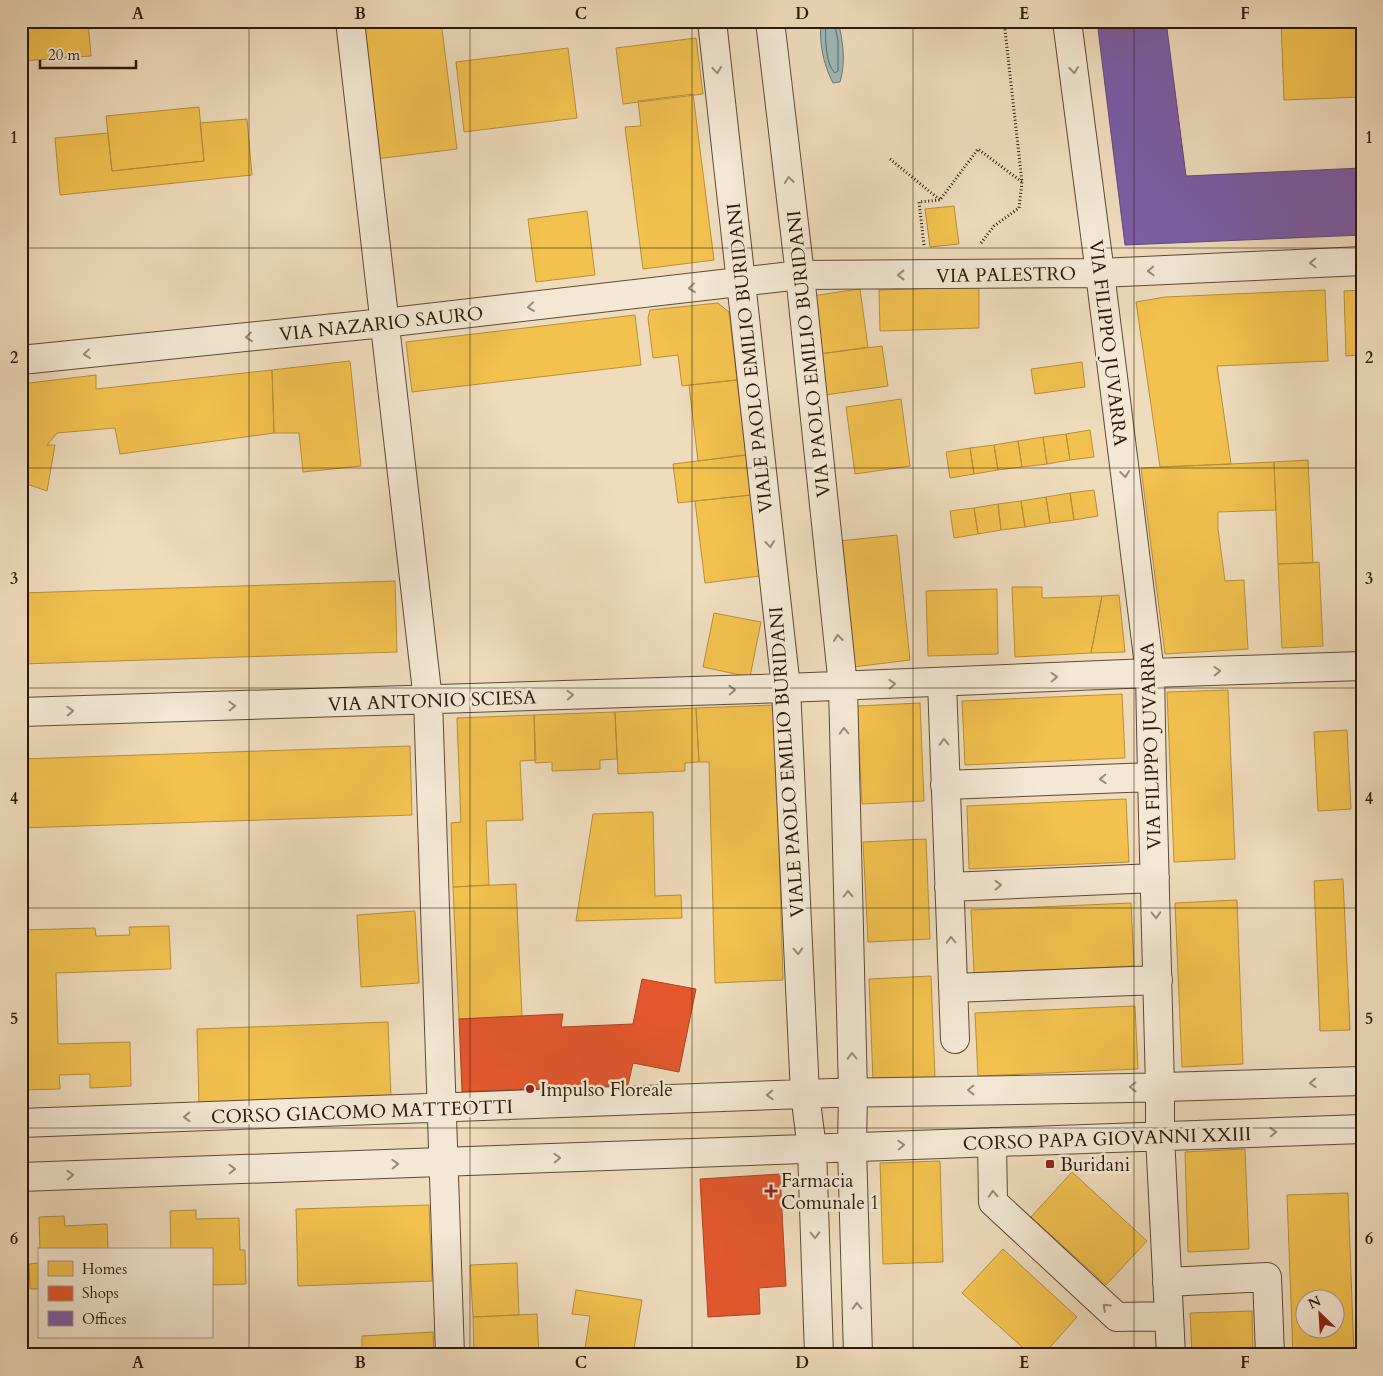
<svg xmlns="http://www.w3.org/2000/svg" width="1383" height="1376" font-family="Cardo,serif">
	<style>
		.water { fill: #9cb9b9; stroke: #707973 }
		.homes { fill: #f2c14e; stroke: #b78f39; fill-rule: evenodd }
		.shops { fill: #e4572e; stroke: #ad4523 }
		.offices { fill: #7b5ea7; stroke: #644a78 }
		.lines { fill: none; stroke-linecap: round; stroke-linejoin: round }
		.shore { stroke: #646a61; stroke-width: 1 }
		.minor-casing { stroke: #5d4a36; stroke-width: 30 }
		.path { stroke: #2d1a09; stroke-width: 3; stroke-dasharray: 1 2.5; stroke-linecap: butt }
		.minor { stroke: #f4e8d4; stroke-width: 28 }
		.oneway { stroke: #9a8b79 }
		.grid { fill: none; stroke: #2d1a09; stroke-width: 1; stroke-opacity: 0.55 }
		.poi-dot { fill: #8f2418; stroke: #f4e8d4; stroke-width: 2 }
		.labels { text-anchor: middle; stroke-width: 5; stroke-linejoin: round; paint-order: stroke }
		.street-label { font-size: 19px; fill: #2d1a09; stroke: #f4e8d4 }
		.poi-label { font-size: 19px; fill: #2d1a09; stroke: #f4e8d4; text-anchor: start }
		.neatline { fill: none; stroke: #2d1a09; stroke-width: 2 }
		.grid-label { font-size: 16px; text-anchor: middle; font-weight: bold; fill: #2d1a09 }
	</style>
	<rect width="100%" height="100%" fill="#eedcbd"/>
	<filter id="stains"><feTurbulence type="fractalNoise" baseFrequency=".004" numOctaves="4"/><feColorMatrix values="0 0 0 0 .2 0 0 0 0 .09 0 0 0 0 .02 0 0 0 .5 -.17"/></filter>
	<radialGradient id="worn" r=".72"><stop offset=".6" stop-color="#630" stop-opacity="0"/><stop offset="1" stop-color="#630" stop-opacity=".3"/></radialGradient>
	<path class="water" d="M821 21H838C843 41 846 62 840 82L833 83C823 64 819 42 821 21Z"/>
	<path class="homes" d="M21 21H88L91 56 21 61Z
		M359 21H441L457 149 376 159Z
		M1281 21H1359L1362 97 1284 100Z
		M696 38 703 94 623 104 616 48Z
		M568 48 577 118 464 132 456 62Z
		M693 94 714 260 643 269 625 127 641 126 638 101Z
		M199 107 204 161 112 171 106 116Z
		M247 119 252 175 60 195 55 138 108 133 112 171 204 161 200 123Z
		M954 206 959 244 930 247 925 209Z
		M587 211 595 275 536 282 528 219Z
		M979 287V328L880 331 879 290Z
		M860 289 868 347 820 354 811 296Z
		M1325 290 1328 361 1217 366 1231 464 1160 467 1136 302 1165 297Z
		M1362 290V355L1346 356 1344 291Z
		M718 303 729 312 737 380 682 386 678 355 653 358 648 318 650 310Z
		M635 315 641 365 412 392 406 342Z
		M882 346 888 386 825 395 819 354Z
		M350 361 361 466 303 472 299 433H274L272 370Z
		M1082 362 1085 387 1035 394 1031 369Z
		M272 370 274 433 120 454 115 428 57 433 47 445H55L47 491 21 482V384L96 375V389Z
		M737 380 746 455 698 461 689 385Z
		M901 399 910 466 855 474 846 407Z
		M1090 430 1094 457 1070 460 1066 434Z
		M1066 434 1070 460 1047 464 1043 437Z
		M1043 437 1047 464 1022 467 1018 441Z
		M1018 441 1022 467 998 470 994 445Z
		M994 445 998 470 974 474 970 448Z
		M970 448 974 474 950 478 946 452Z
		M746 455 751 495 678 503 673 464Z
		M1308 460 1313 563 1278 564 1274 462Z
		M1274 462 1276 510 1218 512V529L1225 581 1244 580 1248 649 1165 654 1141 468Z
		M1094 490 1098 516 1074 520 1070 493Z
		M1070 493 1074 520 1050 523 1046 497Z
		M751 495 760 576 705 583 695 501Z
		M1046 497 1050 523 1025 527 1021 501Z
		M1021 501 1025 527 1001 530 998 504Z
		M998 504 1001 530 978 534 974 508Z
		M974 508 978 534 954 538 950 511Z
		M897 535 910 660 853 667 839 541Z
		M1362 545V626H1360L1356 546Z
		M1319 562 1323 646 1282 648 1278 564Z
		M395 581 397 652 21 664V593Z
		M1012 587H1042V598L1102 596 1091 653 1015 657Z
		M997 589 998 654 928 656 926 591Z
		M1119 595 1125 652 1091 653 1102 596Z
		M714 613 761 622 750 677 703 667Z
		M1228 690 1235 859 1174 862 1167 692Z
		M1122 694 1125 758 965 765 962 701Z
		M920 703 924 801 862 804 857 706Z
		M775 705 783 980 715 983 709 762H699L696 708Z
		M696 708 699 762 685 763V771L618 774 615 712Z
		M615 712 617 759 600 760V769L552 771V762L535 763 534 715Z
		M534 715 536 760 520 761 523 820 486 821 489 885 453 887 451 823 461 822 457 718Z
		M1347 730 1351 809 1318 811 1314 732Z
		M410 746 412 815 21 828V759Z
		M1126 799 1129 862 969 869 967 806Z
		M653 812 655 896 681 895 682 918 576 921 593 814Z
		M926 839 930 939 868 942 863 842Z
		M1343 879 1350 1030 1320 1031 1314 881Z
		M516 884 522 1016 459 1019 453 887Z
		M1237 900 1243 1064 1182 1067 1175 903Z
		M1131 903 1134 966 974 973 971 910Z
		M415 911 419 983 361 987 357 915Z
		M169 926 171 969 56 973 58 1044 130 1042 131 1086 90 1088V1074L59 1075 60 1089 21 1090V1005H27L26 973H21V930L95 928 96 936 130 935 129 927Z
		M931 976 935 1078 873 1080 869 979Z
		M1135 1006 1138 1069 978 1076 975 1013Z
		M388 1022 391 1098 199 1105 197 1029Z
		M1245 1149 1249 1249 1188 1252 1185 1152Z
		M940 1161 943 1262 883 1264 880 1163Z
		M1072 1172 1147 1241 1106 1285 1031 1217Z
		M1348 1193 1354 1355H1293L1287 1195ZM1306 1298H1336V1328H1306Z
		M429 1205 432 1281 298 1286 296 1209Z
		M196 1210V1219L239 1218 240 1250H245L246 1284 211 1285V1250H171L170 1211Z
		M64 1216 65 1226 107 1224 108 1250H40L39 1217Z
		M1003 1249 1077 1317 1043 1355H1031L962 1293Z
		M39 1263V1289H30L29 1264Z
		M517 1263 519 1315 473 1317 470 1265Z
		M576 1290 642 1300 633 1355H584L590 1316 572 1314Z
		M1252 1311 1253 1355H1192L1190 1313Z
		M537 1314 539 1355H474L473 1317Z
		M433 1332 434 1355H362V1336Z
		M1149 1350V1355H1090L1089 1352Z"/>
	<path class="shops" d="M642 979 696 989 679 1072 633 1063 628 1085 462 1092 459 1019 561 1014H563L561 1027 633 1024Z
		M780 1174 786 1286 759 1288 760 1314 708 1317 700 1179Z"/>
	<path class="offices" d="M1097 21H1166L1186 176 1362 168V235L1125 245Z"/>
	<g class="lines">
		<path class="shore" d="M826 21C825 35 825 64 835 73L838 71V41L834 21"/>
		<defs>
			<path id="minor" d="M350 21 428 700 450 1355
				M712 21 786 688 805 1094 812 1149 819 1355
				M770 21 800 275 843 686 853 1092 852 1147 858 1355
				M1067 21 1100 273 1150 673 1152 777 1160 1087V1136L1171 1355
				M21 360 384 323 800 275 1100 273 1362 261
				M942 682 955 1039
				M21 712 786 688 1150 673 1362 666
				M945 785 1152 777
				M949 887 1155 878
				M953 988 1158 980
				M21 1123 832 1093 1130 1088 1362 1081
				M992 1142 993 1202 1117 1317 1169 1316
				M21 1177 1362 1129
				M1167 1282 1267 1277 1270 1355"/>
		</defs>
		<use href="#minor" class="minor-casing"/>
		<path class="path" d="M890 159 940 200 978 149 1022 182
			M981 243 994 226 1019 208 1022 182 1004 21
			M924 245 919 202 940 200"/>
		<use href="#minor" class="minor"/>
	</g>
	<defs><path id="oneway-chevron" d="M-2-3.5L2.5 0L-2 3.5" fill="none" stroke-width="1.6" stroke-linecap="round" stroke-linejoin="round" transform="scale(1.25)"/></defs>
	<g class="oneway">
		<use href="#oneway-chevron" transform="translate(717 70) rotate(84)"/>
		<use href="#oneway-chevron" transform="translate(1074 70) rotate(83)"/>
		<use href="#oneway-chevron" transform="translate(789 180) rotate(-97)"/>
		<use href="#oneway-chevron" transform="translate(1313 263) rotate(178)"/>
		<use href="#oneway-chevron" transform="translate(1151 271) rotate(178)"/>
		<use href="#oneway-chevron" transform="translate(901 275) rotate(180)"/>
		<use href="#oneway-chevron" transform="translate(692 288) rotate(174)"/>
		<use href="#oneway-chevron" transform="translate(531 307) rotate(174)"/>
		<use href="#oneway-chevron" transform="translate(249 337) rotate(174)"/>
		<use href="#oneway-chevron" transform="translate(87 354) rotate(174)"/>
		<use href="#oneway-chevron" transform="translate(1125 474) rotate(83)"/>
		<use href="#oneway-chevron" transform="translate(770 544) rotate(84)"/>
		<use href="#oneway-chevron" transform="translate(838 638) rotate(-96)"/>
		<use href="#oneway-chevron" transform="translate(1217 671) rotate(-2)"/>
		<use href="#oneway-chevron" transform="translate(1054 677) rotate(-2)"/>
		<use href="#oneway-chevron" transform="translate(892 684) rotate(-3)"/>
		<use href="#oneway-chevron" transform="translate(732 690) rotate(-2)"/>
		<use href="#oneway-chevron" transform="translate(570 695) rotate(-2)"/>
		<use href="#oneway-chevron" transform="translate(232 706) rotate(-2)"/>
		<use href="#oneway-chevron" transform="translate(70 711) rotate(-2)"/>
		<use href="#oneway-chevron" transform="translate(844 731) rotate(-91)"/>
		<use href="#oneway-chevron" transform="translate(944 742) rotate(-92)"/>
		<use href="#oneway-chevron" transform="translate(1103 779) rotate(178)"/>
		<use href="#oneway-chevron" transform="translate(998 885) rotate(-2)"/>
		<use href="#oneway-chevron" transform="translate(848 894) rotate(-91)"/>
		<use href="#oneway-chevron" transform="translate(1156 915) rotate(88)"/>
		<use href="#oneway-chevron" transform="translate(951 940) rotate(-92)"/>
		<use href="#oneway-chevron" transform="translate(798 951) rotate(87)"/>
		<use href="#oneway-chevron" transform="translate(852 1056) rotate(-91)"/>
		<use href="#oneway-chevron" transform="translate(1313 1083) rotate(178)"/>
		<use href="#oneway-chevron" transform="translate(1133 1087) rotate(179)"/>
		<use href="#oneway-chevron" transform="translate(971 1090) rotate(179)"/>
		<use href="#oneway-chevron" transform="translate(770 1095) rotate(178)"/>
		<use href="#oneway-chevron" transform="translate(187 1117) rotate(178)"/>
		<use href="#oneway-chevron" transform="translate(1273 1132) rotate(-2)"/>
		<use href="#oneway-chevron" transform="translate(901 1145) rotate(-2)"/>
		<use href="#oneway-chevron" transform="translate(557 1158) rotate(-2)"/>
		<use href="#oneway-chevron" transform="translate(395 1164) rotate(-2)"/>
		<use href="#oneway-chevron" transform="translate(232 1169) rotate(-2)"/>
		<use href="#oneway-chevron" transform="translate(70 1175) rotate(-2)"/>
		<use href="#oneway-chevron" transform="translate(993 1194) rotate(-93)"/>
		<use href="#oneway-chevron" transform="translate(815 1235) rotate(88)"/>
		<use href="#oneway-chevron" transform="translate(857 1306) rotate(-92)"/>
		<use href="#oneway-chevron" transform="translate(1106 1307) rotate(-137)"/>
	</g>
	<path class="grid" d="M249 21V1355M470 21V1355M692 21V1355M913 21V1355M1134 21V1355M21 248H1362M21 468H1362M21 688H1362M21 908H1362M21 1128H1362"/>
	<g class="poi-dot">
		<circle cx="530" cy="1089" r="5"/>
		<rect x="1045" y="1159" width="10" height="10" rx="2.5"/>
		<path d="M768.5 1183.5h5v5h5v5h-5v5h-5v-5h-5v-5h5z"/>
	</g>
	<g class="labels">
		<g class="street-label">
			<text transform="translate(1006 274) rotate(-1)" y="7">VIA PALESTRO</text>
			<text transform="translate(381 323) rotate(-6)" y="7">VIA NAZARIO SAURO</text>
			<text transform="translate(1109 343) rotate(83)" y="7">VIA FILIPPO JUVARRA</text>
			<text transform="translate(808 354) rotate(-96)" y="7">VIA PAOLO EMILIO BURIDANI</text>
			<text transform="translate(749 358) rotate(-96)" y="7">VIALE PAOLO EMILIO BURIDANI</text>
			<text transform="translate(432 700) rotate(-2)" y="7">VIA ANTONIO SCIESA</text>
			<text transform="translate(1150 746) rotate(-92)" y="7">VIA FILIPPO JUVARRA</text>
			<text transform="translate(786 762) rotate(-94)" y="7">VIALE PAOLO EMILIO BURIDANI</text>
			<text transform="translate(362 1111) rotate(-2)" y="7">CORSO GIACOMO MATTEOTTI</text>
			<text transform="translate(1107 1138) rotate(-2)" y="7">CORSO PAPA GIOVANNI XXIII</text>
		</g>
		<g class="poi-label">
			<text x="540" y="1096">Impulso Floreale</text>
			<text x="1060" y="1171">Buridani</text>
			<text x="781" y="1187">Farmacia<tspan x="781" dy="22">Comunale 1</tspan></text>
		</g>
	</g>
	<rect width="1383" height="1376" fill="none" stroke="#eedcbd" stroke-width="55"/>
	<rect x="38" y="1248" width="175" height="90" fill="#f4e8d4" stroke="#a49683"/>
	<rect x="48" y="1261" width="25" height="15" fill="#f2c14e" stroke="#a49683"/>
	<text x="82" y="1274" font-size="15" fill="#2d1a09">Homes</text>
	<rect x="48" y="1286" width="25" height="15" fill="#e4572e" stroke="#a49683"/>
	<text x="82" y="1298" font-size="15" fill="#2d1a09">Shops</text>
	<rect x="48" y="1311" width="25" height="15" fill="#7b5ea7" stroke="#a49683"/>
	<text x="82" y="1324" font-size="15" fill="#2d1a09">Offices</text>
	<g transform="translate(1320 1314) rotate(335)"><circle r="24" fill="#f4e8d4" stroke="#a49683"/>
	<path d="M0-4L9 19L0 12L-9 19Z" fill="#8f2418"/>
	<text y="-8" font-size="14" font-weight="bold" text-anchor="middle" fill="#2d1a09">N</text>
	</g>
	<path d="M40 60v8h96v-8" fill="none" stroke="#2d1a09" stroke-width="2.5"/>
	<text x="48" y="60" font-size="15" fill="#2d1a09" stroke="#f4e8d4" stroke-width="4" paint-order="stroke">20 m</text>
	<rect x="28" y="28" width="1328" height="1320" class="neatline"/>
	<g class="grid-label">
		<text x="138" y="19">A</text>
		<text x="360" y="19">B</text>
		<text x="581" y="19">C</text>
		<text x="802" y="19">D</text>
		<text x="1024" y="19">E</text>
		<text x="1245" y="19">F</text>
		<text x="14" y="143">1</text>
		<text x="1369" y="143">1</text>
		<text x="14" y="363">2</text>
		<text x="1369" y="363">2</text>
		<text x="14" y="584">3</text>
		<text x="1369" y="584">3</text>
		<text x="14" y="804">4</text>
		<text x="1369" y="804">4</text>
		<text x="14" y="1024">5</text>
		<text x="1369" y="1024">5</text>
		<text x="14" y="1244">6</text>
		<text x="1369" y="1244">6</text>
		<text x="138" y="1368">A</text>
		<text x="360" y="1368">B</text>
		<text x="581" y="1368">C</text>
		<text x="802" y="1368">D</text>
		<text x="1024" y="1368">E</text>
		<text x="1245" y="1368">F</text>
	</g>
	<rect width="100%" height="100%" filter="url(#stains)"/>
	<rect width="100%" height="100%" fill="url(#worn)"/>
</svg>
